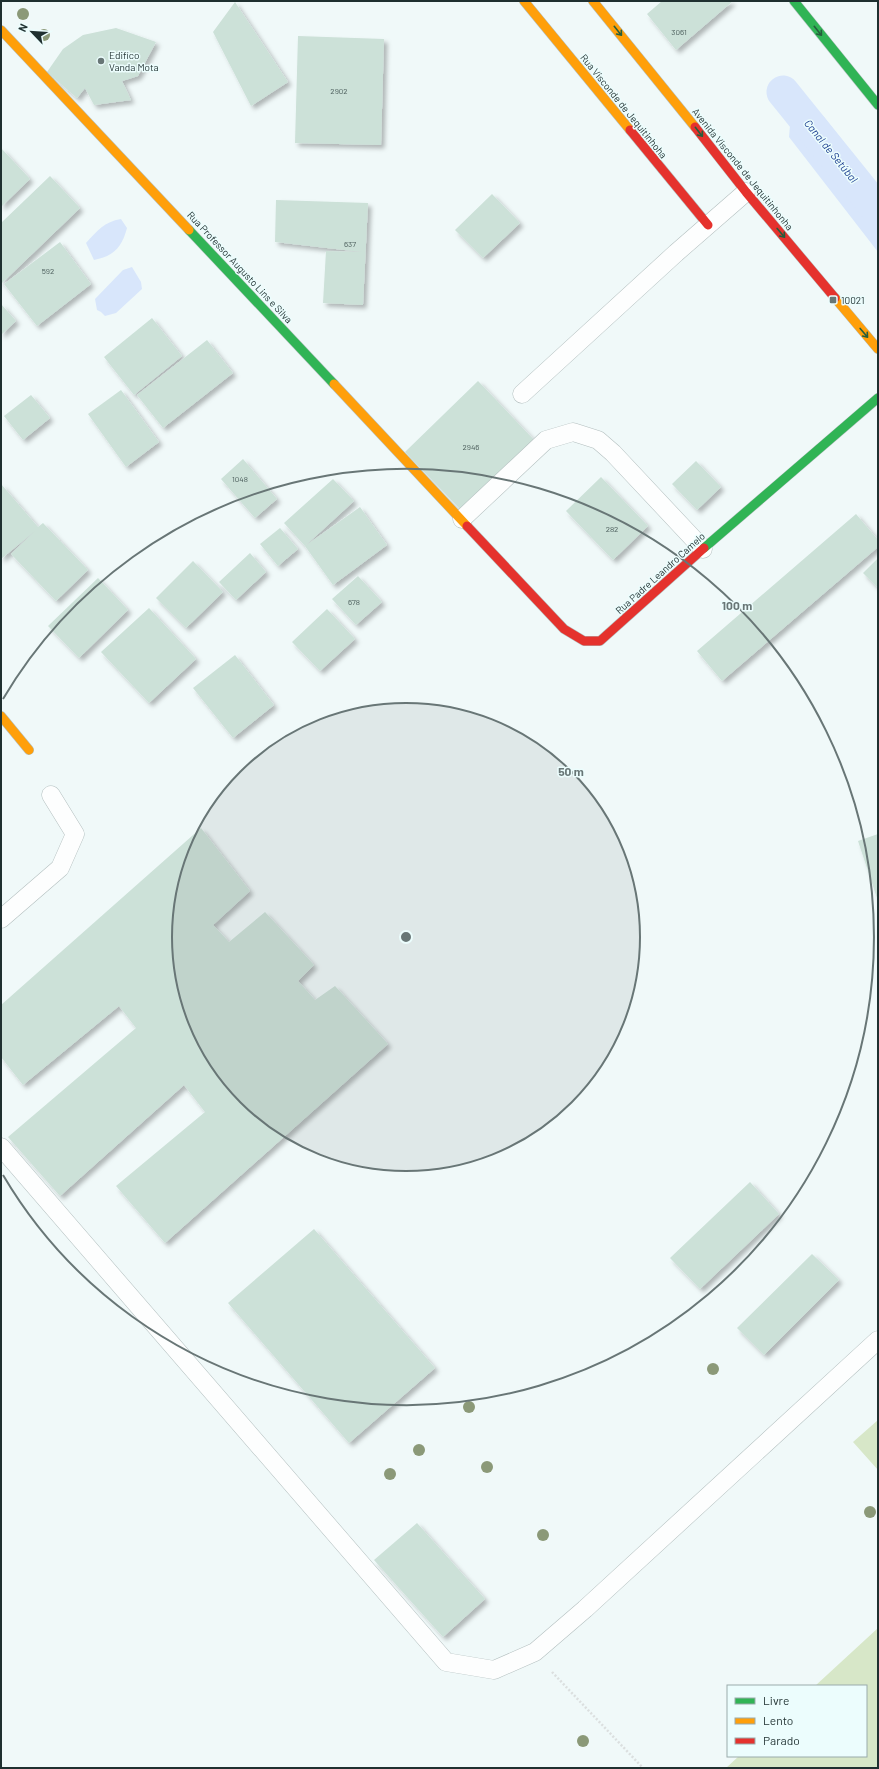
<svg xmlns="http://www.w3.org/2000/svg" width="879" height="1769" font-family="Barlow,sans-serif">
	<style>
		.green { fill: #d7e7c8 }
		.water { fill: #d8e6fb }
		.lines { fill: none; stroke-linecap: round; stroke-linejoin: round }
		.canal { stroke: #d8e6fb; stroke-width: 33 }
		.building { fill: #cce1d8; filter: url(#shadow) }
		.lane-casing { stroke: #b3bfbf; stroke-width: 19 }
		.fast-casing { stroke: #b3bfbf; stroke-width: 10 }
		.slow-casing { stroke: #b3bfbf; stroke-width: 10 }
		.jam-casing { stroke: #b3bfbf; stroke-width: 10 }
		.path { stroke: #dbdfdf; stroke-width: 2.5; stroke-dasharray: 2 2; stroke-linecap: butt }
		.lane { stroke: #fdfefe; stroke-width: 18 }
		.fast { stroke: #30b455; stroke-width: 9 }
		.slow { stroke: #ff9f0a; stroke-width: 9 }
		.jam { stroke: #e5322d; stroke-width: 9 }
		.tree { fill: #8b9978 }
		.oneway { stroke: #255e3d }
		.ring { fill: none; stroke: #687676; stroke-width: 2 }
		.poi-dot { fill: #687676; stroke: #ecfdfd; stroke-width: 1.5 }
		.labels { text-anchor: middle; stroke-width: 3; stroke-linejoin: round; paint-order: stroke }
		.number-label { font-size: 8px; fill: #4a5c5a }
		.poi-label { font-size: 10px; fill: #1f3030; stroke: #ecfdfd; text-anchor: start }
		.street-label { font-size: 10px; fill: #1f3030; stroke: #ecfdfd }
		.water-label { font-size: 11px; font-style: italic; fill: #1c3e90; stroke: #ecfdfd }
		.centre { fill: #687676; stroke: #ecfdfd; stroke-width: 2 }
		.ring-label { font-size: 12px; text-anchor: middle; font-weight: bold; fill: #687676; stroke: #ecfdfd; stroke-width: 3; stroke-linejoin: round; paint-order: stroke }
	</style>
	<defs>
		<filter id="shadow"><feDropShadow dx="3.5" dy="3.5" stdDeviation="2" flood-color="#0004"/></filter>
	</defs>
	<rect width="100%" height="100%" fill="#f0f9f9"/>
	<path class="green" d="M878 1420V1470L853 1442Z
		M878 1628V1768H726L739 1756H866V1686H815Z"/>
	<path class="water" d="M792 103 824 117 878 186V252L789 137Z
		M121 219 127 228C122 247 114 256 94 260L86 243C98 230 104 222 121 219Z
		M132 267 141 282 142 289 116 313 105 316 101 312 97 310 95 299 123 270Z"/>
	<g class="lines">
		<path class="canal" d="M783 92 878 210"/>
	</g>
	<path class="building" d="M662 1H733L676 50 647 14Z
		M235 2 288 82 251 106 213 32Z
		M116 28 156 42 138 76 122 81 131 100 94 105 85 88 77 98 47 72 63 49 83 35Z
		M298 36 384 39 381 145 295 143Z
		M1 148 30 179 1 207Z
		M50 176 80 208 1 284V223Z
		M492 194 520 223 483 258 455 230Z
		M276 200 368 203 363 305 323 303 326 251 362 252 275 242Z
		M60 242 91 284 37 326 4 284Z
		M1 304 16 321 1 335Z
		M152 318 182 356 134 395 104 357Z
		M207 340 233 373 163 428 137 395Z
		M478 381 536 442 463 512 405 452Z
		M121 390 159 442 126 467 88 414Z
		M31 395 50 418 23 440 4 416Z
		M243 459 277 499 255 518 221 479Z
		M696 461 721 487 697 510 672 484Z
		M601 477 648 526 613 560 566 511Z
		M333 479 354 501 305 546 284 523Z
		M1 484 38 527 43 523 88 570 56 601 11 554 35 531 1 559Z
		M360 507 387 545 333 585 305 546Z
		M856 514 878 540V547L722 681 697 651Z
		M280 528 298 549 278 566 260 544Z
		M250 553 266 572 236 600 219 582Z
		M878 558V588L863 573Z
		M193 561 223 592 186 628 156 598Z
		M358 576 382 602 356 625 332 599Z
		M98 578 128 610 79 658 48 626Z
		M149 608 196 659 149 703 101 652Z
		M327 609 355 639 320 671 292 642Z
		M235 655 274 705 233 738 193 688Z
		M201 828 250 891 213 925 229 942 265 912 314 965 298 981 315 1000 335 986 388 1044 165 1243 116 1186 205 1112 184 1085 60 1196 8 1137 136 1028 119 1006 23 1085 1 1057V1005Z
		M878 834V901L858 841Z
		M750 1182 779 1214 700 1289 670 1258Z
		M314 1229 435 1368 349 1443 228 1303Z
		M812 1254 839 1280 764 1355 737 1328Z
		M417 1523 485 1599 443 1637 374 1560Z"/>
	<g class="lines">
		<defs>
			<path id="lane" d="M522 394 676 253 746 192
				M462 519 546 440 573 432 598 440 613 453 703 549
				M1 919 60 868 75 834 51 795
				M1 1147 446 1662 494 1670 535 1652 585 1609 878 1340"/>
			<path id="fast" d="M794 1 878 105
				M189 230 334 384
				M704 548 878 398"/>
			<path id="slow" d="M524 1 630 130
				M593 1 695 127
				M1 30 189 230
				M835 298 878 349
				M334 384 467 526
				M1 716 29 750"/>
			<path id="jam" d="M695 127 746 192 835 298
				M630 130 708 225
				M467 526 564 629 584 641H600L704 548"/>
		</defs>
		<use href="#lane" class="lane-casing"/>
		<use href="#fast" class="fast-casing"/>
		<use href="#slow" class="slow-casing"/>
		<use href="#jam" class="jam-casing"/>
		<path class="path" d="M552 1672 643 1768"/>
		<use href="#lane" class="lane"/>
		<use href="#fast" class="fast"/>
		<use href="#slow" class="slow"/>
		<use href="#jam" class="jam"/>
	</g>
	<g class="tree">
		<circle cx="23" cy="14" r="6"/>
		<circle cx="44" cy="35" r="6"/>
		<circle cx="713" cy="1369" r="6"/>
		<circle cx="469" cy="1407" r="6"/>
		<circle cx="419" cy="1450" r="6"/>
		<circle cx="487" cy="1467" r="6"/>
		<circle cx="390" cy="1474" r="6"/>
		<circle cx="870" cy="1512" r="6"/>
		<circle cx="543" cy="1535" r="6"/>
		<circle cx="583" cy="1741" r="6"/>
	</g>
	<defs><path id="oneway-shaft" d="M-6 0H5M1.5-3L5.5 0L1.5 3" fill="none" stroke-width="1.6" stroke-linecap="round" stroke-linejoin="round"/></defs>
	<g class="oneway">
		<use href="#oneway-shaft" transform="translate(618 31) rotate(51)"/>
		<use href="#oneway-shaft" transform="translate(818 31) rotate(51)"/>
		<use href="#oneway-shaft" transform="translate(699 132) rotate(52)"/>
		<use href="#oneway-shaft" transform="translate(781 233) rotate(50)"/>
		<use href="#oneway-shaft" transform="translate(864 333) rotate(50)"/>
	</g>
	<circle cx="406" cy="937" r="234" fill="#687676" fill-opacity=".12"/>
	<g class="ring">
		<circle cx="406" cy="937" r="234"/>
		<path d="M3 699A468 468 0 1 1 3 1175"/>
	</g>
	<g class="poi-dot">
		<circle cx="101" cy="61" r="4"/>
		<rect x="829" y="296" width="8" height="8" rx="2"/>
	</g>
	<g class="labels">
		<g class="number-label">
			<text x="679" y="35">3061</text>
			<text x="339" y="94">2902</text>
			<text x="350" y="247">637</text>
			<text x="48" y="274">592</text>
			<text x="471" y="450">2946</text>
			<text x="240" y="482">1048</text>
			<text x="612" y="532">282</text>
			<text x="354" y="605">678</text>
		</g>
		<g class="poi-label">
			<text x="109" y="59">Edifíco<tspan x="109" dy="12">Vanda Mota</tspan></text>
			<text x="841" y="304">10021</text>
		</g>
		<g class="street-label">
			<text transform="translate(624 106) rotate(51)" y="4">Rua Visconde de Jequitinhoha</text>
			<text transform="translate(743 169) rotate(51)" y="4">Avenida Visconde de Jequitinhonha</text>
			<text transform="translate(240 267) rotate(47)" y="4">Rua Professor Augusto Lins e Silva</text>
			<text transform="translate(660 573) rotate(-42)" y="4">Rua Padre Leandro Camelo</text>
		</g>
		<g class="water-label">
			<text transform="translate(831 151) rotate(51)" y="4">Canal de Setúbal</text>
		</g>
	</g>
	<circle cx="406" cy="937" r="6" class="centre"/>
	<g class="ring-label">
		<text x="737" y="610">100 m</text>
		<text x="571" y="776">50 m</text>
	</g>
	<rect width="879" height="1769" fill="none" stroke="#1f3030" stroke-width="4"/>
	<rect x="727" y="1685" width="140" height="72" fill="#ecfdfd" stroke="#9aabab"/>
	<rect x="735" y="1698" width="20" height="6" fill="#30b455" stroke="#9aabab"/>
	<text x="763" y="1705" font-size="12" fill="#1f3030">Livre</text>
	<rect x="735" y="1718" width="20" height="6" fill="#ff9f0a" stroke="#9aabab"/>
	<text x="763" y="1725" font-size="12" fill="#1f3030">Lento</text>
	<rect x="735" y="1738" width="20" height="6" fill="#e5322d" stroke="#9aabab"/>
	<text x="763" y="1745" font-size="12" fill="#1f3030">Parado</text>
	<g transform="translate(32 32) rotate(295)" stroke="#ecfdfd" stroke-width="3" paint-order="stroke">
	<path d="M0-3L7 15L0 10L-7 15Z" fill="#1f3030"/>
	<text y="-6" font-size="11" font-weight="bold" text-anchor="middle" fill="#1f3030">N</text>
	</g>
</svg>
